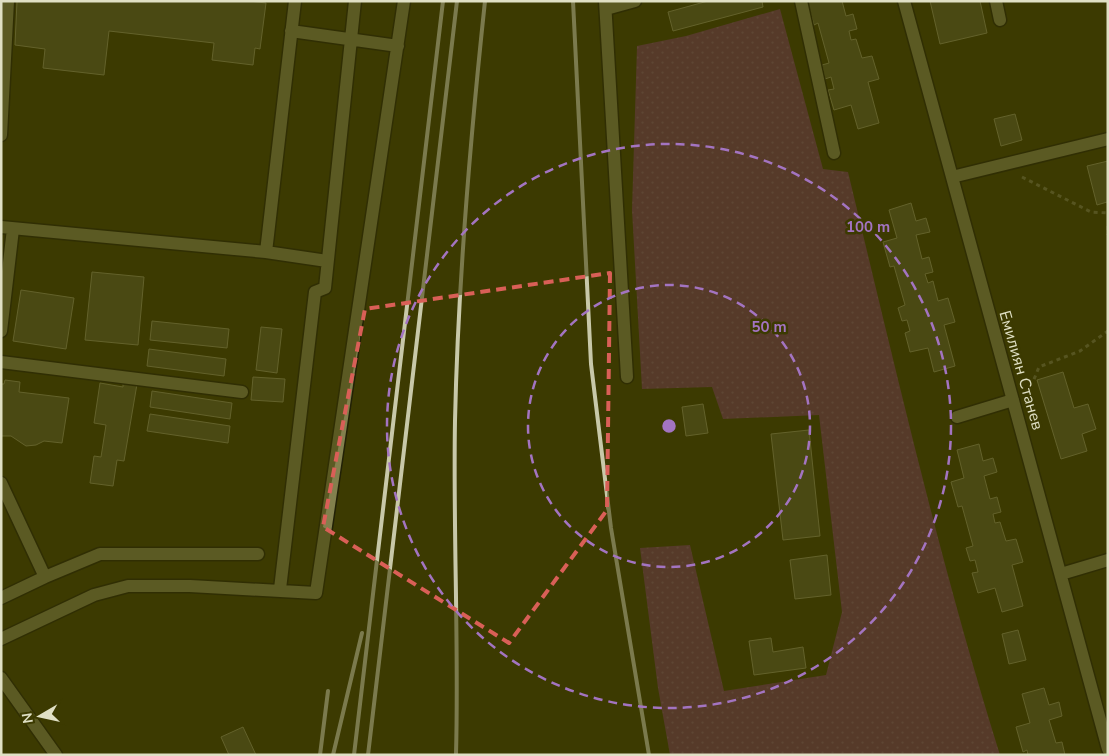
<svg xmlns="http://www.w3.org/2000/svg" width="1109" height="756" font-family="'Nunito Sans',sans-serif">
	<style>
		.park { fill: url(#park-dots) }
		.building { fill: #5c5b28; stroke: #92915d }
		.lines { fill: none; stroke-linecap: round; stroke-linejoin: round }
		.minor-casing { stroke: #222106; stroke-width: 15 }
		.path { stroke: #757446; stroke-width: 3; stroke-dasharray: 4 4; stroke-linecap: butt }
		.minor { stroke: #82804d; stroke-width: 12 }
		.rail { stroke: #c8c8a9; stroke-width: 4 }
		.marked { fill: none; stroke: #d95f57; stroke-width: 4; stroke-dasharray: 10 6; stroke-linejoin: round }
		.ring { fill: none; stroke: #a374c1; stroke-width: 2.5; stroke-dasharray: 9 6 }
		.labels { text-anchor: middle; stroke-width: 5; stroke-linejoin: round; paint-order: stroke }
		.street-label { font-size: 16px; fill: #e0e0c5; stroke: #3c3a01 }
		.centre { fill: #a374c1; stroke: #3c3a01; stroke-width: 2.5 }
		.ring-label { font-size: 15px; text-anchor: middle; font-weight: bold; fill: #a374c1; stroke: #3c3a01; stroke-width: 5; stroke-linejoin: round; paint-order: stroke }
	</style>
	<defs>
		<pattern id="park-dots" width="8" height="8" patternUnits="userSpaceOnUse" patternTransform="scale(1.25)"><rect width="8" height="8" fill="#753a5a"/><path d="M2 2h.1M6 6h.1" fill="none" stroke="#885670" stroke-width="1.8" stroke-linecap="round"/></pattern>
	</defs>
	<rect width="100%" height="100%" fill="#3c3a01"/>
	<path class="park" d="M780 9 823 169 848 172C895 367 940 563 1000 755H670L658 688 640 548 690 545 724 691 826 675 842 612 819 415 723 419 712 387 642 389 632 210 637 46 686 36Z"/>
	<path class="building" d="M17 1H249L266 3 260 49 255 48 253 65 212 60 214 43 109 31 104 75 43 68 45 49 15 45Z
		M708 1H762L763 7 673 31 668 12Z
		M807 1H842L846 16 853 14 857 29 849 31 851 40 856 39 862 58 872 56 879 79 868 82 879 123 858 129 851 105 834 110 828 90 834 89 831 77 825 79 822 65 829 63 818 23 814 25Z
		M930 1H980L987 33 940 44Z
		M1015 114 1022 140 1001 146 994 119Z
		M1108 161V206L1107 202 1097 205 1087 166Z
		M911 203 916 221 926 218 930 232 916 235 922 259 929 257 933 272 925 274 928 283 933 281 938 301 948 298 955 322 944 325 955 366 934 372 928 348 910 352 905 333 910 331 907 320 902 321 898 308 905 305 894 266 890 267 883 242 897 238 889 210Z
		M92 272 144 277 138 345 85 340Z
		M21 290 74 298 66 349 13 341Z
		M152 321 229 329 227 348 150 340Z
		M261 327 282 329 277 373 256 370Z
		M149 349 226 359 224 376 147 366Z
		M1063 372 1074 408 1088 404 1096 429 1082 434 1087 451 1061 459 1037 380Z
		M253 377 285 379 283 402 251 400Z
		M5 380 20 382 19 392 69 398 62 443 44 441 36 445 26 446 11 436H1V384H4Z
		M123 382 137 384 124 461 117 460 113 486 90 483 94 456 101 457 106 425 94 423 100 383 123 387Z
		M152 391 232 403 230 419 150 407Z
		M703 404 708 433 686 436 682 407Z
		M150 414 230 426 228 443 147 431Z
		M809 430 820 536 783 540 771 434Z
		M979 444 983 461 993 458 997 472 984 476 990 499 997 497 1001 512 993 514 995 523 1000 522 1006 541 1016 539 1023 562 1012 565 1023 606 1002 612 995 588 978 593 972 573 978 572 975 560 970 561 966 548 973 546 962 506 958 507 951 482 964 478 957 450Z
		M827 555 831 595 795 599 790 560Z
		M1018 630 1026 660 1009 664 1002 634Z
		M771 638 773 652 803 647 806 668 754 675 749 641Z
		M1044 688 1049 705 1059 702 1062 716 1049 720 1056 743 1062 742 1065 755H1028L1027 750 1023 752 1016 727 1030 723 1022 694Z
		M243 727 256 755H229L221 737Z"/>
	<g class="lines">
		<defs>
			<path id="minor" d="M605 1 627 377
				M801 1 834 153
				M904 1 1108 749
				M996 1 1000 20
				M606 9 635 1
				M291 31 398 46
				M1 135 8 1
				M952 177 1108 139
				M1 227 266 252 327 261
				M266 252 295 1
				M1 331 13 229
				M1 362 242 392
				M957 417 1013 400
				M1 483 45 577
				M1061 574 1108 560
				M280 589 315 292 325 288 355 1
				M1 598 45 577 100 554H258
				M1 639 94 595 128 586H190L316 593 404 1
				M1 678 56 755"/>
		</defs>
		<use href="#minor" class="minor-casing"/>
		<path class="path" d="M1022 177 1091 212 1108 213
			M1108 226V235
			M1028 394 1039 367 1080 351 1108 331"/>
		<use href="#minor" class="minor"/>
		<path class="rail" d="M573 1 591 364 611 528 649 755
			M320 755 328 691
			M333 755 362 633
			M354 755 443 1
			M368 755 457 1
			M456 755C459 644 453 532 455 421 458 281 470 141 485 1"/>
	</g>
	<path d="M0 0H1109V756H0ZM610 273 607 510 509 643 323 527 365 309Z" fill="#3c3a01" fill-opacity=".55" fill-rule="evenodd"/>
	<path class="marked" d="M610 273 607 510 509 643 323 527 365 309Z"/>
	<g class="ring">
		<circle cx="669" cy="426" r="141"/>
		<circle cx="669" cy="426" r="282"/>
	</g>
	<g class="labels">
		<g class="street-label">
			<text transform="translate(1022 370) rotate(74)" y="6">Емилиян Станев</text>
		</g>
	</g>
	<circle cx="669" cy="426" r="8" class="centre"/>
	<g class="ring-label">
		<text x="868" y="232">100 m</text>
		<text x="769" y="332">50 m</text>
	</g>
	<rect width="1109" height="756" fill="none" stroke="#e0e0c5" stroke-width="5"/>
	<g transform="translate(40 716) rotate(261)" stroke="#3c3a01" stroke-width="4" paint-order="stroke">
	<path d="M0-4L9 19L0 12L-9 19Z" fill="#e0e0c5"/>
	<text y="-8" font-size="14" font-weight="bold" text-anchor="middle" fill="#e0e0c5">N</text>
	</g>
</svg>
